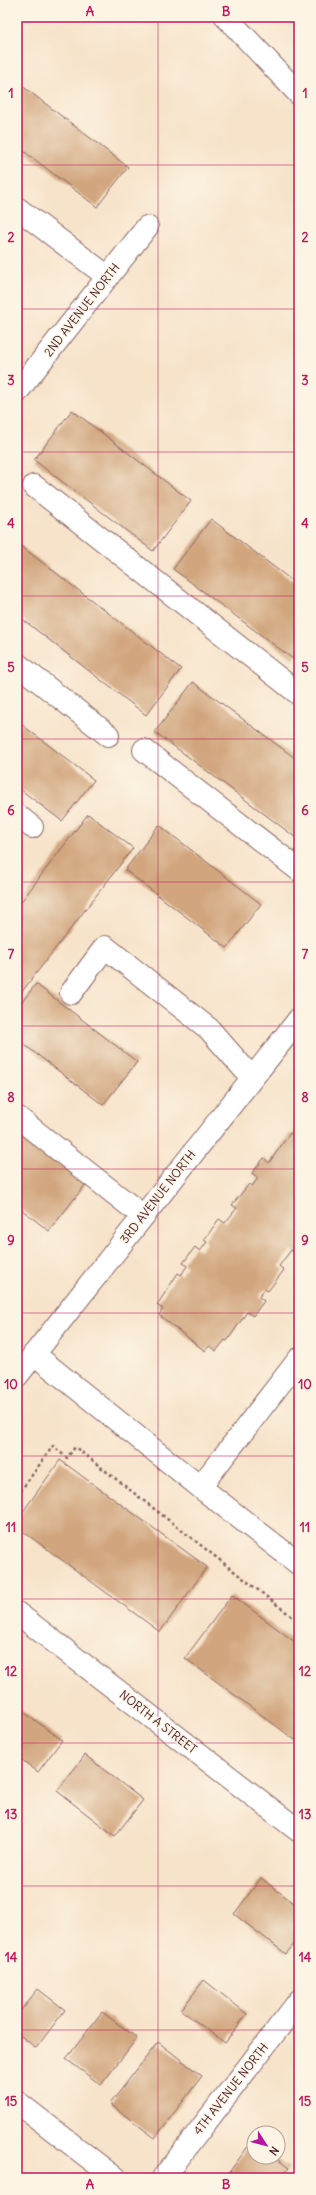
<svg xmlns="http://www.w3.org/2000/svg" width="316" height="2195" font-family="Delius,sans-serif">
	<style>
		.building { fill: #d1a67e }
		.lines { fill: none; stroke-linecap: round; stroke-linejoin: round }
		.minor-casing { stroke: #876463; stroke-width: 24 }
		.highway-casing { stroke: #876463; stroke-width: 24 }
		.path { stroke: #876463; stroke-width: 2.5; stroke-dasharray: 3 3; stroke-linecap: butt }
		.minor { stroke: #fff; stroke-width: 22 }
		.highway { stroke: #fff; stroke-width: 22 }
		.grid { fill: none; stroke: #c2185b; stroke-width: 1; stroke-opacity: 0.55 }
		.labels { text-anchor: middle; stroke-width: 3; stroke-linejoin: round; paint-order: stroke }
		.street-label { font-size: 12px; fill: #4a1f2b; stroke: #fcf5e5 }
		.neatline { fill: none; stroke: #c2185b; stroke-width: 1.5 }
		.grid-label { font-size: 13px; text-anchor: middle; font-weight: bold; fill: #c2185b }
	</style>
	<rect width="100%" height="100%" fill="#fcf5e5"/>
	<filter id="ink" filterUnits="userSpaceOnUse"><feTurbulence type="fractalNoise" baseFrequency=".025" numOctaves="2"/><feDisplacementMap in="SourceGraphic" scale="8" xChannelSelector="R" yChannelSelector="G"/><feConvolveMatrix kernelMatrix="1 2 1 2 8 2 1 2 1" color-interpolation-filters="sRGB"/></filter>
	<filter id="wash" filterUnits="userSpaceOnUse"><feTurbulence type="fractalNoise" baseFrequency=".012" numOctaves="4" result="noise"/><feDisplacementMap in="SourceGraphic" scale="16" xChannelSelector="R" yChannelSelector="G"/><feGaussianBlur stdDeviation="0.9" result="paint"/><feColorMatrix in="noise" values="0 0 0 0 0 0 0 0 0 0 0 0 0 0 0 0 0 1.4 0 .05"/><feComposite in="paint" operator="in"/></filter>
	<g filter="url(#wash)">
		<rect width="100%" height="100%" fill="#f7e3ca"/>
		<g id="blocks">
			<path class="building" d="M17 82 128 167 97 207 17 146Z
				M72 410 191 501 153 551 34 460Z
				M211 519 299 586V650L293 659 173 569Z
				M17 543 181 669 146 715 17 615Z
				M193 682 299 761V840L155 732Z
				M17 721 94 780 62 821 17 787Z
				M88 814 133 848 17 998V907Z
				M159 825 261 904 227 948 125 870Z
				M36 984 137 1062 103 1105 17 1039V1008Z
				M299 1125V1252L297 1254 291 1250 279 1266 284 1270 268 1291 265 1289 259 1297 264 1301 253 1316 247 1312 227 1341 225 1340 216 1351 209 1346 205 1351 159 1315 163 1309 157 1305 178 1273 181 1275 187 1266 183 1263 195 1247 200 1251 207 1242 204 1240 219 1219 225 1223 237 1208 232 1205 249 1184 252 1186 258 1178 252 1173 264 1158 269 1163 290 1133 292 1135Z
				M17 1130 86 1184 49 1231 17 1206Z
				M60 1460 207 1567 160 1632 17 1527V1520Z
				M232 1595 299 1645V1743L185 1658Z
				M17 1707 62 1740 38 1772 17 1756Z
				M85 1755 143 1800 115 1836 57 1791Z
				M261 1878 299 1907V1938L286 1954 234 1914Z
				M204 1980 247 2014 225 2043 181 2010Z
				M38 1989 65 2010 36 2048 17 2033V2015Z
				M102 2012 137 2038 101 2085 66 2059Z
				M158 2042 202 2076 155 2138 110 2104Z
				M252 2141 254 2157H274L289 2168 281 2178H225Z"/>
		</g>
	</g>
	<g filter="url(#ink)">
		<use href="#blocks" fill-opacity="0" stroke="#876463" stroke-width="1"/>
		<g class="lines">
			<defs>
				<path id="minor" d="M17 208 108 277
					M17 392 147 227
					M34 486 299 694
					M17 664 108 735
					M144 750 299 870
					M17 815 32 827
					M71 993 105 947 209 1029 252 1078
					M17 1117 143 1216
					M34 1354 200 1487
					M299 1359 200 1487 299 1564
					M17 1376 299 1019
					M17 1613 299 1831
					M17 2102 115 2178
					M163 2178 299 2001"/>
				<path id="highway" d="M226 17 299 94"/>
			</defs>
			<use href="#minor" class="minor-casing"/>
			<use href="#highway" class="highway-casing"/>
			<path class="path" d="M17 1496 53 1446 67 1458 75 1447 299 1622"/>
			<use href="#minor" class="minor"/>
			<use href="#highway" class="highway"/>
		</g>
	</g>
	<path class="grid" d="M158 17V2178M17 165H299M17 309H299M17 452H299M17 596H299M17 739H299M17 882H299M17 1026H299M17 1169H299M17 1313H299M17 1456H299M17 1599H299M17 1743H299M17 1886H299M17 2030H299"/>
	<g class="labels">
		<g class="street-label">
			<text transform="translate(82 310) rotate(-52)" y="4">2ND AVENUE NORTH</text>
			<text transform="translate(158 1197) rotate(-52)" y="4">3RD AVENUE NORTH</text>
			<text transform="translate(158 1722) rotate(38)" y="4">NORTH A STREET</text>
			<text transform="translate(231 2089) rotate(-52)" y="4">4TH AVENUE NORTH</text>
		</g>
	</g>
	<rect width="316" height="2195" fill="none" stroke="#fcf5e5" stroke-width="44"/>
	<g transform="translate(266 2145) rotate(126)"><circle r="19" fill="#fcf5e5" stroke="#b59f9b"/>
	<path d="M0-3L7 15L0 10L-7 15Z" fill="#b5179e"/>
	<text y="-6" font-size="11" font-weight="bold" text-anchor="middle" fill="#4a1f2b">N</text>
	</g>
	<rect x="22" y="22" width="272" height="2151" class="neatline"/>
	<g class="grid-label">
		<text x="90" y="16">A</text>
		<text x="226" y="16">B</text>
		<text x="11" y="98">1</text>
		<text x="305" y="98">1</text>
		<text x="11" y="242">2</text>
		<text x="305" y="242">2</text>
		<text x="11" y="385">3</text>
		<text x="305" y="385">3</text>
		<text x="11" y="528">4</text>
		<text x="305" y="528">4</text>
		<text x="11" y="672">5</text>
		<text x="305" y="672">5</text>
		<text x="11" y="815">6</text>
		<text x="305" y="815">6</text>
		<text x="11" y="959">7</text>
		<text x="305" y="959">7</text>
		<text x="11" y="1102">8</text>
		<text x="305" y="1102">8</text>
		<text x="11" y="1245">9</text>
		<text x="305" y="1245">9</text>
		<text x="11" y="1389">10</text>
		<text x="305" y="1389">10</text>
		<text x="11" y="1532">11</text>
		<text x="305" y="1532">11</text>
		<text x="11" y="1676">12</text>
		<text x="305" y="1676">12</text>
		<text x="11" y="1819">13</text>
		<text x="305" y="1819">13</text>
		<text x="11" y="1962">14</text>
		<text x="305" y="1962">14</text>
		<text x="11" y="2106">15</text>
		<text x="305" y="2106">15</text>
		<text x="90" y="2189">A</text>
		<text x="226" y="2189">B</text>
	</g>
</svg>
